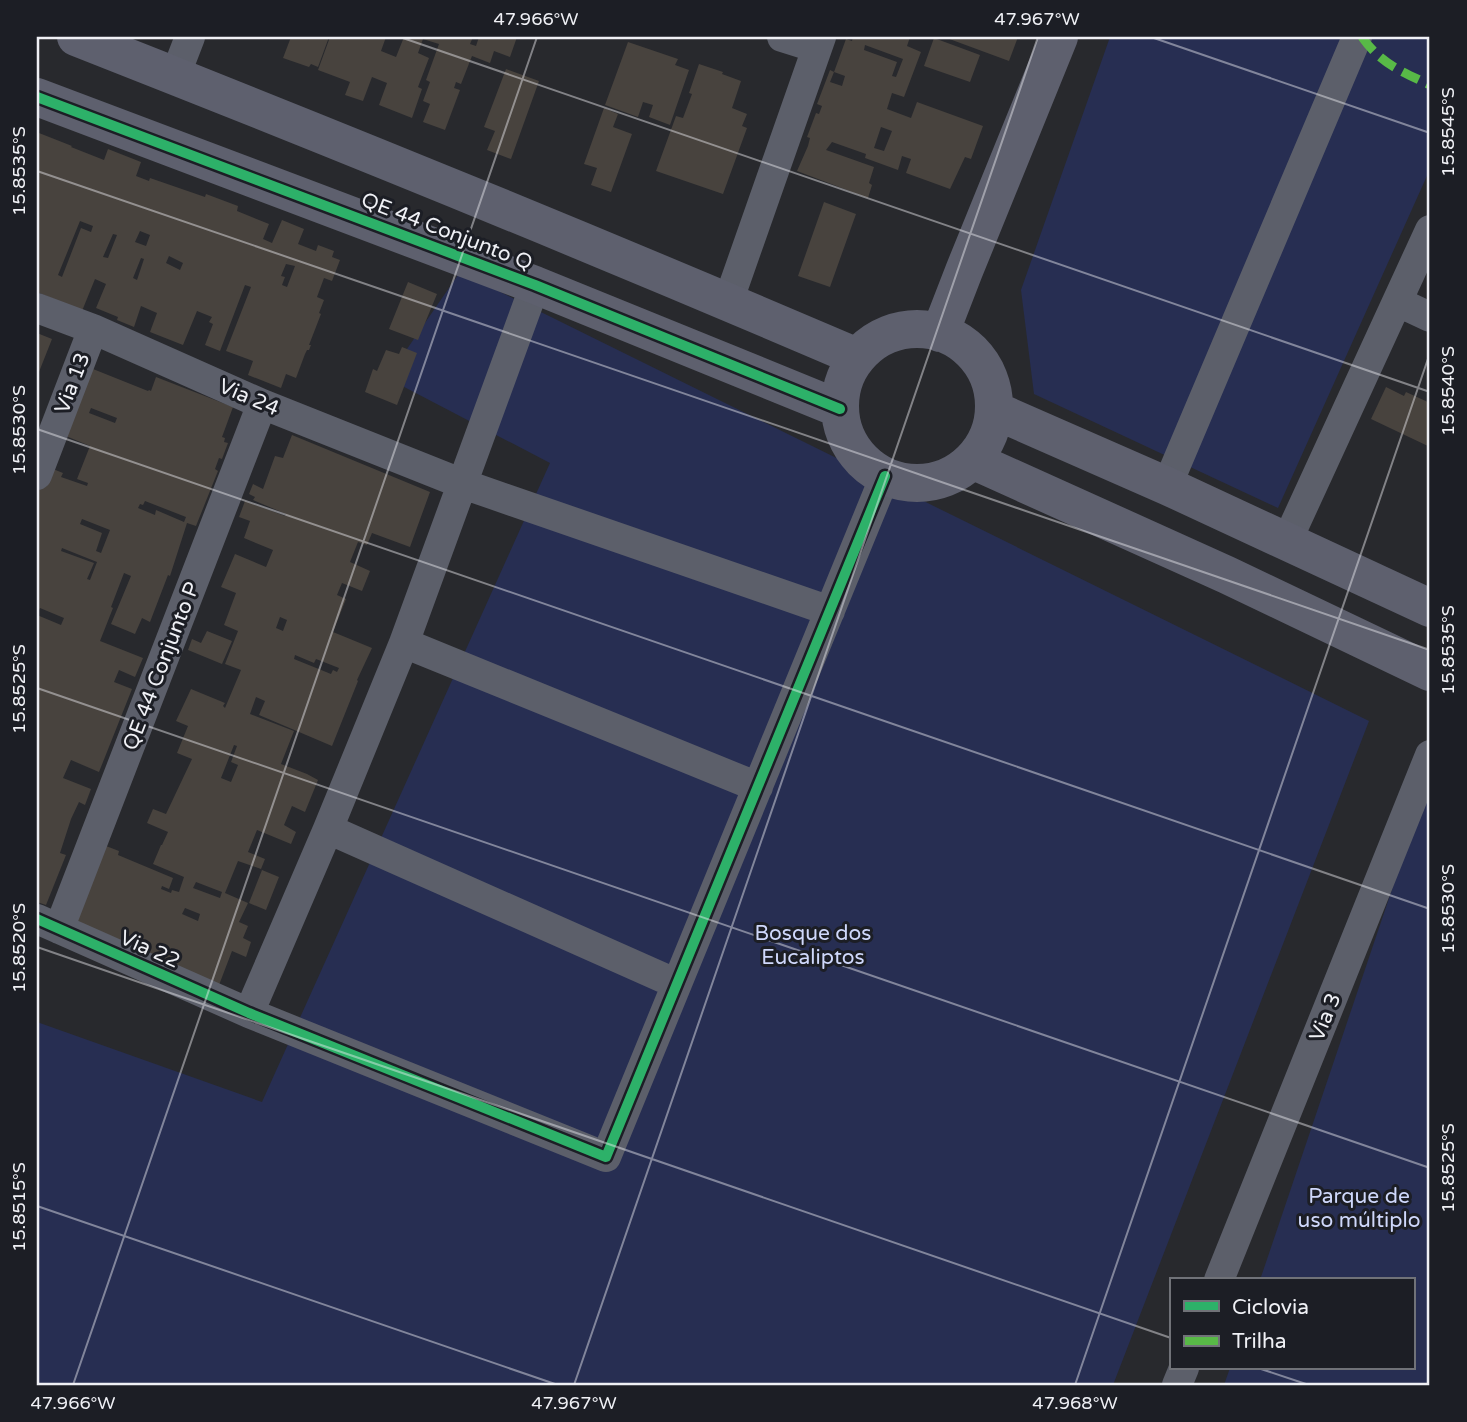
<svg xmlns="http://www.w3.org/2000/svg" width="1467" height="1422" font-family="'Varela Round',sans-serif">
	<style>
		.green { fill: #272e52 }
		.building { fill: #48433e; fill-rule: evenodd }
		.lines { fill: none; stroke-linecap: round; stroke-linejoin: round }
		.street { stroke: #5c5f6a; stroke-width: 30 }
		.secondary { stroke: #5e606e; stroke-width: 38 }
		.quiet { stroke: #58b947; stroke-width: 9; stroke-dasharray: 18 9; stroke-linecap: butt }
		.cycleway-casing { stroke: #1c1e25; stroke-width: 15 }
		.cycleway { stroke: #2db169; stroke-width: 10 }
		.ticks { fill: none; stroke: #eff0f5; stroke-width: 2; stroke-opacity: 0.45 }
		.labels { text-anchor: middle; stroke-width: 6; stroke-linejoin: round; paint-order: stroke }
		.street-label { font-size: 21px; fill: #eff0f5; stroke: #1c1e25 }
		.park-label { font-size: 21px; fill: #cfd8fb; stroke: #1c1e25 }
		.neatline { fill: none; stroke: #eff0f5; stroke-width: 2.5 }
		.ticks-label { font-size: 18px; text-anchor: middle; fill: #eff0f5 }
	</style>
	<rect width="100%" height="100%" fill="#28292d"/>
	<path class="green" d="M1110 37H1430V169L1278 508 1034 394 1021 290Z
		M460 272 1369 721 1113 1385H37V1022L262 1102 550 463 387 378Z
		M1430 777V1385H1224L1230 1368H1413V1280H1260Z"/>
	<path class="building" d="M291 37H329L318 67 311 64 309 67 283 58Z
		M330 37H386L381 51 396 57 404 37H473L470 44 476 46 479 37H517L510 57 494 51 490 63 472 56 461 84 456 82 454 88 460 90 445 130 423 122 430 104 423 101 430 82 426 80 439 44 423 39 418 53 429 58 418 87 422 89 412 118 379 105 387 83 372 77 363 101 345 95 350 82 318 70Z
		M853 37H910L907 46 921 52 904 97 892 93 887 109 911 118 917 102 983 126 971 159 965 157 950 189 906 173 911 159 902 156 898 170 865 158 866 154 832 142 826 150 874 167 869 183 872 185 868 198 797 171 808 146 810 138 807 137 816 113 819 114 822 106 817 104 830 70 834 72 830 82 842 86 845 76 834 72 846 39 852 41ZM865 45 903 59 896 77 892 76 897 62 864 50ZM881 127 892 131 884 151 874 148Z
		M944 37H1018L1009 61Z
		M934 38 980 55 970 82 924 66Z
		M628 42 678 59 675 65 689 70 670 125 649 117 653 105 643 102 638 117 605 105Z
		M699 64 723 72 722 74 741 81 732 108 747 114 742 126 747 128 723 194 656 171 676 116 683 118 692 94 689 93Z
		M506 69 539 81 511 159 487 150 495 131 484 127Z
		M604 108 618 114 613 127 632 134 611 192 591 185 597 168 584 164Z
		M37 133H39L72 146 71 147 104 160 108 149 141 162 136 176 149 181 150 178 205 197 206 194 238 206 237 211 269 224 263 239 272 243 282 220 304 229 298 244 316 251 318 245 334 251 332 257 340 260 332 281 324 278 317 297 324 300 319 313 321 314 309 345H311L309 350H307L305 354 296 378 286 374 281 388 248 375 253 361 226 351 251 287 245 285 220 351 205 345 213 324 209 322 212 317 197 311 183 345 150 332 157 313 141 306 134 327 117 320 118 317 96 308 106 284 95 279 82 311 37 292ZM80 221 93 226 91 232 81 228 62 277 58 275ZM140 231 150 235 146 246 135 242ZM113 234 117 235 108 258 103 257ZM169 256 183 263 180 270 166 263ZM141 258 144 259 137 280 133 278ZM286 264 295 266 287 287 282 285 285 277 281 276Z
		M824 202 856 214 830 287 798 276Z
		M408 282 437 294 418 340 389 329Z
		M37 333 52 339 37 377Z
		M402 347 417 353 397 405 365 392 373 369 377 371 386 350 399 354Z
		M88 367 148 391 149 390 151 391 156 377 233 407 222 437 225 438 224 442 228 443 222 459 219 458 215 469 218 471 196 526 187 523 170 576 168 575 150 622 142 618 135 634 111 624 131 576 124 573 111 607 113 608 100 641 143 658 135 677 119 670 114 682 132 689 99 772 71 760 63 778 91 789 85 805 79 802 71 819 60 853 66 855 46 905 37 902V714L39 711 37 710V495L48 467 63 473 61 477 87 486 88 483 77 479 90 446 61 434ZM91 408 117 418 115 423 89 413ZM145 501 186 517 184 522 156 510 155 515 138 508 140 504 143 505ZM82 519 110 530 101 553 96 551 102 533 80 524ZM62 548 97 562 90 580 87 579 94 563 61 551ZM40 608 64 618 61 625 37 615Z
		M1386 387 1404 396 1406 392 1430 403V447L1371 419Z
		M292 435 430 492 410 547 372 533 367 545 358 542 350 562 370 571 362 591 342 583 337 595 346 599 333 632 372 648 357 680 358 681 332 746 259 715 265 701 256 697 250 714 294 731 281 764 307 774 318 780 305 812 292 806 284 825 296 832 291 844 257 830 248 852 265 859 261 869 238 861 225 893 248 903 239 922 248 926 243 938 251 942 246 957 232 951 219 985 75 926 106 846 119 851 118 855 173 878 169 889 162 886 161 889 171 893 172 890 179 892 184 877 153 864 161 845H162L168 832 147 823 153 809 166 814 192 759 177 753 188 726 176 721 191 689 225 703 223 706 225 708 241 670 225 664 238 631 224 625 236 593 221 587 235 554 266 567 273 550 244 538 250 521 239 517 245 501 285 516 286 514 253 500 255 497 249 494 253 484 263 489 275 456 283 458ZM280 617 287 620 283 631 276 628ZM295 655 314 663 316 659 339 668 337 672 333 670 331 674 294 659ZM234 745 237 746 231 762 238 765 231 782 221 778ZM196 882 222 892 220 898 193 888ZM185 908 200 914 198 921 182 914Z
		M207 631 232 641 222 664 188 650 192 639 201 643Z
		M262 870 279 877 266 910 249 903Z"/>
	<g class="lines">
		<path class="street" d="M782 37 817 48
			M175 76 190 37
			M728 302 821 37
			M1398 302 1430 317
			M37 308 93 329 262 404 463 484 830 611
			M37 475 93 329
			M1167 486 1357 37
			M1287 541 1430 230
			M404 643 758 787
			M328 829 677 984
			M37 919 249 1013 606 1157 885 476
			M59 929 262 404
			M249 1013 328 829 404 643 535 285
			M1219 1280 1430 755
			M1177 1385 1184 1368"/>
		<path class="secondary" d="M76 37C338 140 598 246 857 357
			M37 97 535 285 840 409
			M840 406a77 77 0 1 1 154 0a77 77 0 1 1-154 0Z
			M940 333 964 271 1059 37
			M994 410 1167 486 1430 608
			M972 460 1227 575 1430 672"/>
		<path class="quiet" d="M1362 37C1381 64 1401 71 1430 85"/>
		<defs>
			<path id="cycleway" d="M37 97 535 285 840 409
				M37 919 249 1013 606 1157 885 476"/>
		</defs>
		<use href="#cycleway" class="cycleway-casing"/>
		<use href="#cycleway" class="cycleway"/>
	</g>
	<path class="ticks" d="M400 37 1430 392M1151 37 1430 133M37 171 1430 650M37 429 1430 909M37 688 1430 1168M37 947 1171 1338M37 1206 558 1385M1258 1368 1309 1385M73 1385 537 37M574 1385 1038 37M1075 1385 1430 353"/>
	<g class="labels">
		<g class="street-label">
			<text transform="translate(447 231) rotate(21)" y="7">QE 44 Conjunto Q</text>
			<text transform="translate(72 383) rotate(-69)" y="7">Via 13</text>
			<text transform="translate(249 397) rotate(23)" y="7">Via 24</text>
			<text transform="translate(161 666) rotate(-69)" y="7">QE 44 Conjunto P</text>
			<text transform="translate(150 949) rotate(24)" y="7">Via 22</text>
			<text transform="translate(1325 1017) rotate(-68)" y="7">Via 3</text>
		</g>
		<g class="park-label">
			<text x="813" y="940">Bosque dos<tspan x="813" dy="24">Eucaliptos</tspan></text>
			<text x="1359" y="1203">Parque de<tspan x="1359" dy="24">uso múltiplo</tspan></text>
		</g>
	</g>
	<rect width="1467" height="1422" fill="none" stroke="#1c1e25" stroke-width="77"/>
	<rect x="1170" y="1278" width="245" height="91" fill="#1c1e25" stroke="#707278" stroke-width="2"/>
	<rect x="1184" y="1301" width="35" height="10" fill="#2db169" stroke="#707278" stroke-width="2"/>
	<text x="1232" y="1314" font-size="21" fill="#eff0f5">Ciclovia</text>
	<rect x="1184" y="1336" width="35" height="10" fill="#58b947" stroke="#707278" stroke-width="2"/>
	<text x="1232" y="1348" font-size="21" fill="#eff0f5">Trilha</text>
	<rect x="38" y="38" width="1390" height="1346" class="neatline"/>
	<g class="ticks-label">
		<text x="536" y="25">47.966°W</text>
		<text x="1037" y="25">47.967°W</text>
		<text transform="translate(1448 132) rotate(-90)" y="6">15.8545°S</text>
		<text transform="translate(19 171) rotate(-90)" y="6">15.8535°S</text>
		<text transform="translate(1448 391) rotate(-90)" y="6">15.8540°S</text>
		<text transform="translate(19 430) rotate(-90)" y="6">15.8530°S</text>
		<text transform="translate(1448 650) rotate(-90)" y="6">15.8535°S</text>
		<text transform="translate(19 689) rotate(-90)" y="6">15.8525°S</text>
		<text transform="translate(1448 909) rotate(-90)" y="6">15.8530°S</text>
		<text transform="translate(19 948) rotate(-90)" y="6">15.8520°S</text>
		<text transform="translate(1448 1168) rotate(-90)" y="6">15.8525°S</text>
		<text transform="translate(19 1207) rotate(-90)" y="6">15.8515°S</text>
		<text x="73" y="1409">47.966°W</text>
		<text x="574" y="1409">47.967°W</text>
		<text x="1075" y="1409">47.968°W</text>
	</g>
</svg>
